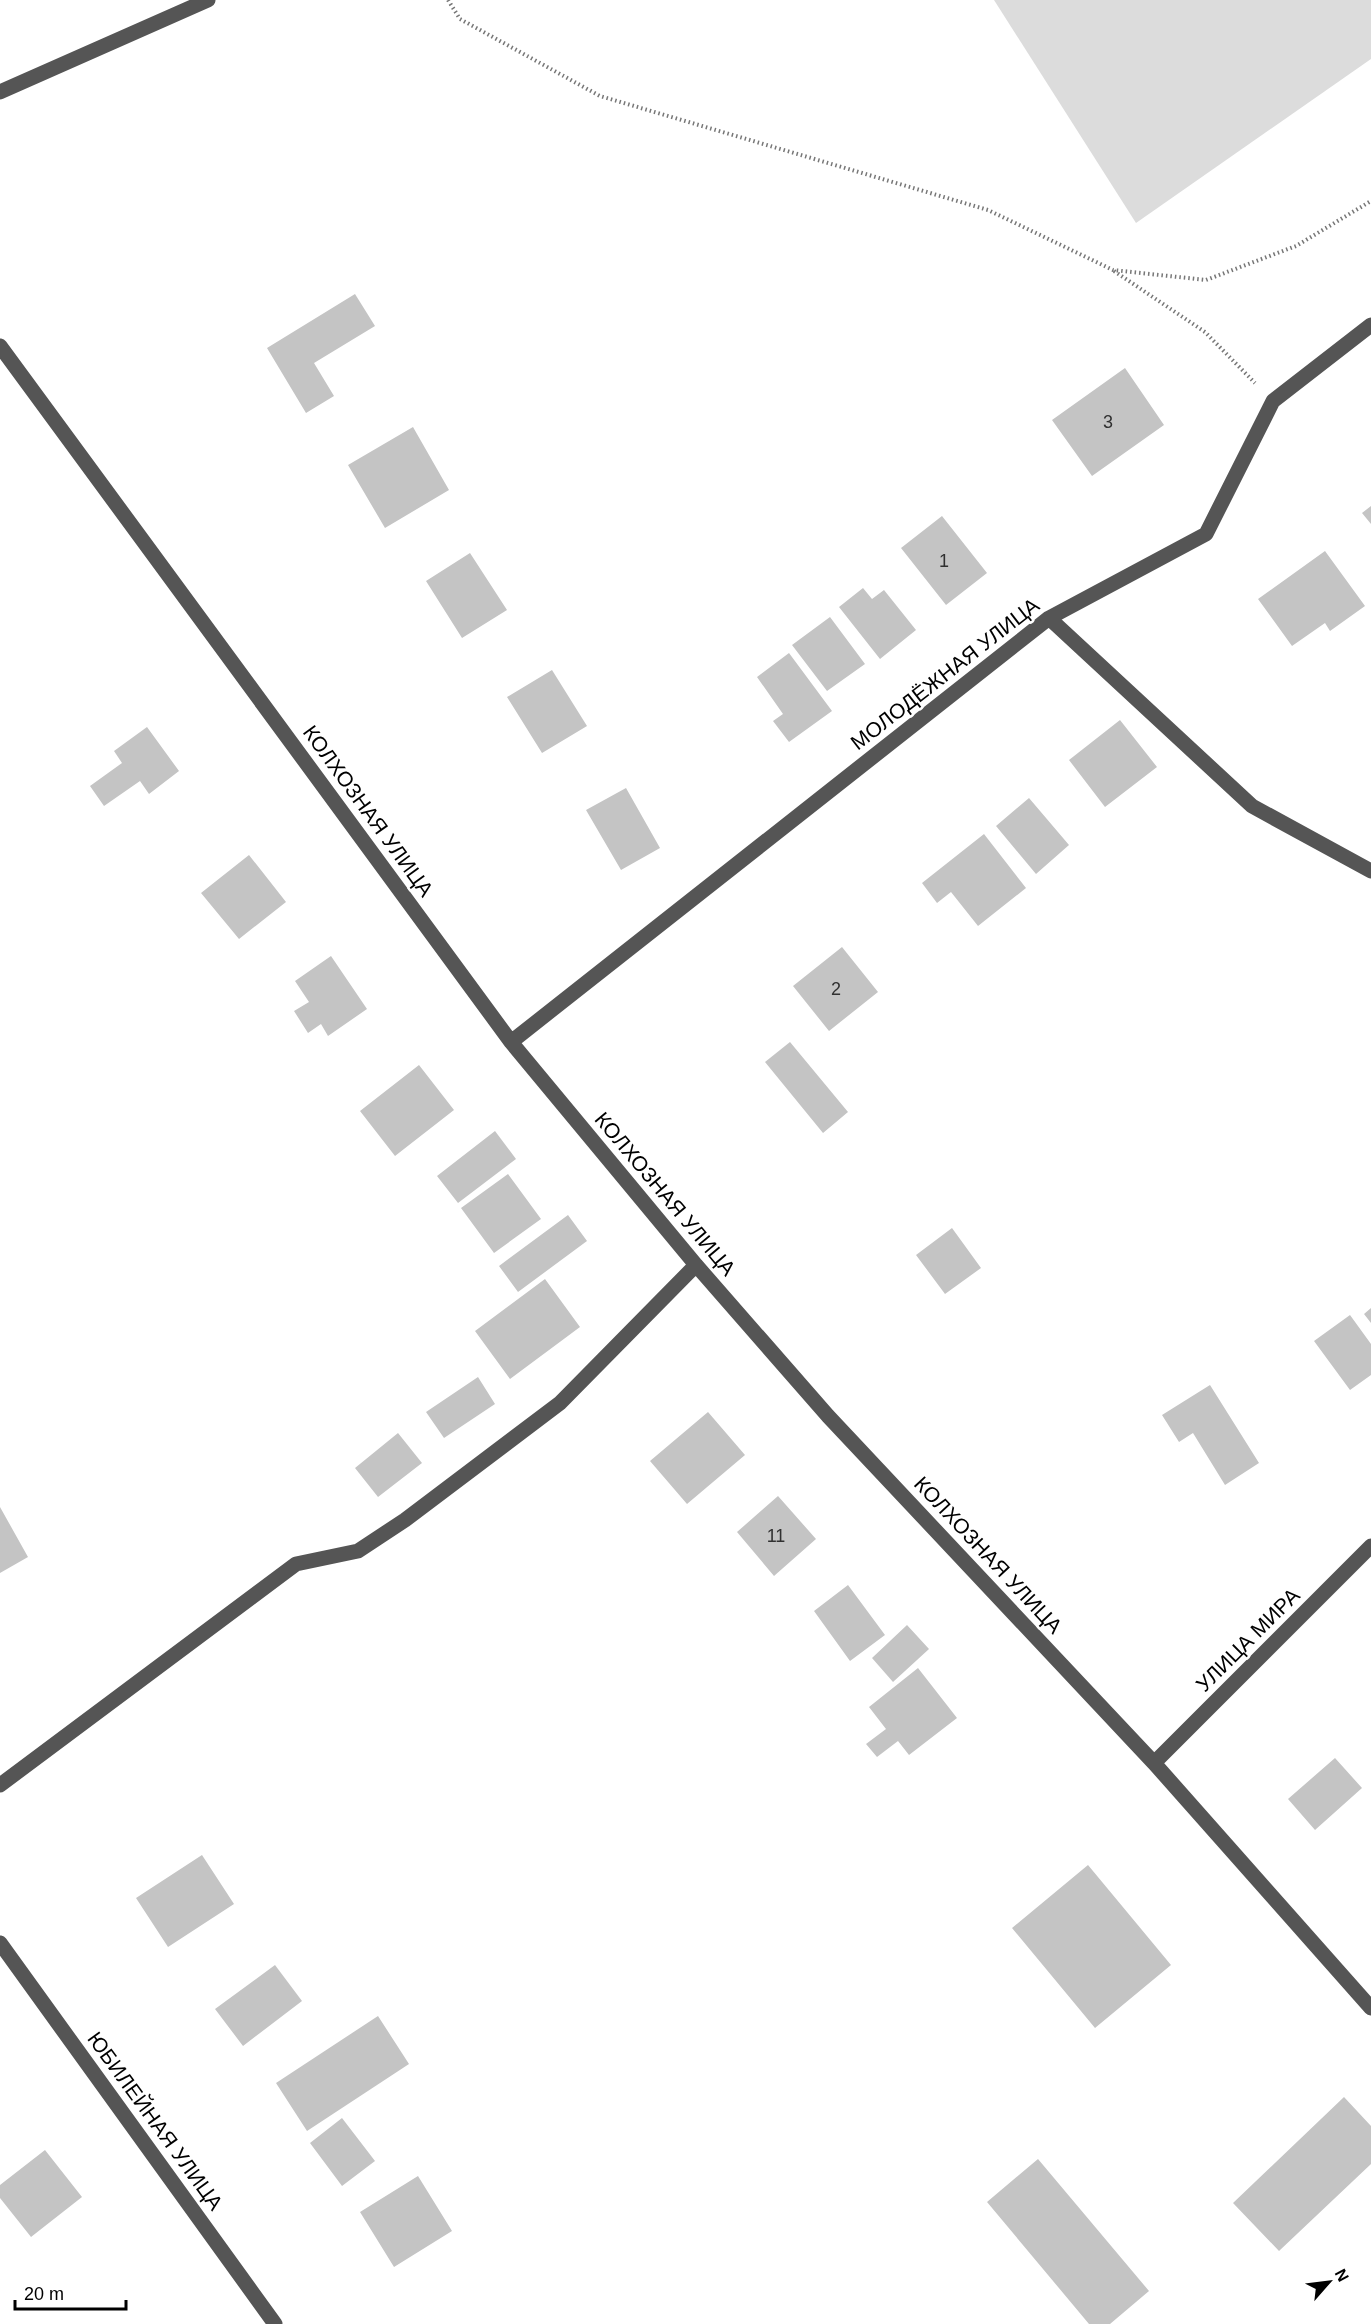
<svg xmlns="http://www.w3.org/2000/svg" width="1371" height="2324" font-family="Arial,sans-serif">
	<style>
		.green { fill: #dcdcdc }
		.building { fill: #c4c4c4 }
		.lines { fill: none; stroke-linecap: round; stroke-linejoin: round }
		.path { stroke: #777; stroke-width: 4; stroke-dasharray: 1.5 3; stroke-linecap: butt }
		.minor { stroke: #555; stroke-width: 15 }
		.labels { text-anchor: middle; stroke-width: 5; stroke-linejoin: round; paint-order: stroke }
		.number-label { font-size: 18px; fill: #313131 }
		.street-label { font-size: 21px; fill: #000; stroke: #fff }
	</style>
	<rect width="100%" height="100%" fill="#fff"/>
	<path class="green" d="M994 0H1371V59L1136 223Z"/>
	<path class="building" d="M355 294 375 326 314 363 334 396 306 413 267 348Z
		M1125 368 1164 425 1092 476 1052 420Z
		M413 427 449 490 385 528 348 465Z
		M1371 506V524L1362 513Z
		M942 516 987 573 946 605 901 548Z
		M1325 551 1365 606 1330 631 1325 623 1292 646 1258 599Z
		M470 553 507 610 462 638 426 581Z
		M863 588 872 599 884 590 916 630 880 659 839 607Z
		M830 617 865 664 827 691 792 645Z
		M789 653 832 711 789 742 773 721 783 714 757 677Z
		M552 670 587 726 542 753 507 697Z
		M1120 720 1157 767 1105 807 1069 760Z
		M147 727 179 771 149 794 140 781 104 806 90 786 122 763 114 751Z
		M626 788 660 848 621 870 586 810Z
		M1029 798 1069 845 1036 874 996 826Z
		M984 834 1026 888 978 926 951 892 937 903 922 883Z
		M249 855 286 902 239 939 201 893Z
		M842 947 878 992 829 1031 793 986Z
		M331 956 367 1009 328 1036 321 1024 308 1033 294 1011 309 1002 295 981Z
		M790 1042 848 1112 823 1133 765 1062Z
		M419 1065 454 1110 395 1156 360 1111Z
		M495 1131 516 1159 458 1203 437 1176Z
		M508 1174 541 1219 494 1253 461 1208Z
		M568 1215 587 1241 518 1292 499 1266Z
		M952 1228 981 1268 945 1294 916 1255Z
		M545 1279 580 1327 510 1379 475 1331Z
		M1371 1308V1323L1364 1314Z
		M1350 1315 1371 1344V1375L1350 1390 1314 1341Z
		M478 1377 495 1404 444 1438 426 1412Z
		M1210 1385 1259 1463 1225 1485 1193 1433 1179 1442 1162 1415Z
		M708 1412 745 1455 687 1504 650 1461Z
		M398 1433 422 1463 378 1497 355 1468Z
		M778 1496 816 1539 774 1576 737 1532Z
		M0 1507 28 1557 0 1573Z
		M848 1585 885 1635 850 1661 814 1611Z
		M907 1625 929 1649 893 1682 872 1658Z
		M918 1668 957 1718 909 1755 898 1741 877 1757 866 1744 886 1729 869 1707Z
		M1335 1758 1362 1788 1315 1830 1288 1799Z
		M202 1855 234 1904 168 1947 136 1898Z
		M1088 1865 1171 1965 1095 2028 1012 1928Z
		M275 1965 302 2001 243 2046 215 2009Z
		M378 2016 409 2064 307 2131 276 2083Z
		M1344 2097 1371 2126V2164L1279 2251 1233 2203Z
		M342 2118 375 2161 342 2186 310 2143Z
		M45 2150 82 2197 31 2237 0 2198V2185Z
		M1038 2159 1149 2291 1110 2324H1089L987 2202Z
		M418 2176 452 2231 394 2267 360 2212Z"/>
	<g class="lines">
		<path class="path" d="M448 0 460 19 600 96 988 210 1113 270 1206 280 1296 246 1371 201
			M1114 271 1205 332 1255 383"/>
		<path class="minor" d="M0 92 208 0
			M0 346 511 1042 696 1265 828 1416 1154 1763 1371 2008
			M1049 618 1252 806 1371 871
			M511 1042 1049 618 1206 534 1273 401 1371 325
			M1154 1763 1371 1546
			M0 1785 296 1564 358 1551 405 1520 560 1403 696 1265
			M0 1943 275 2324"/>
	</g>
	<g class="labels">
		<g class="number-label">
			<text x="1108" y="428">3</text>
			<text x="944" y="567">1</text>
			<text x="836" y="995">2</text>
			<text x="776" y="1542">11</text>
		</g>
		<g class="street-label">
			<text transform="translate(945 674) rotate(-38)" y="7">МОЛОДЁЖНАЯ УЛИЦА</text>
			<text transform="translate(368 811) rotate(54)" y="7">КОЛХОЗНАЯ УЛИЦА</text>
			<text transform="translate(665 1194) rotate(50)" y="7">КОЛХОЗНАЯ УЛИЦА</text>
			<text transform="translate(988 1555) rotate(47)" y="7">КОЛХОЗНАЯ УЛИЦА</text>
			<text transform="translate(1248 1640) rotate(-45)" y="7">УЛИЦА МИРА</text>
			<text transform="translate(155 2121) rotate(54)" y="7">ЮБИЛЕЙНАЯ УЛИЦА</text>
		</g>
	</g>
	<g transform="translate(1329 2282) rotate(62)" stroke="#ffffff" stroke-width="4.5" paint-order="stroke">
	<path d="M0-4.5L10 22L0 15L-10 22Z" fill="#000000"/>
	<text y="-9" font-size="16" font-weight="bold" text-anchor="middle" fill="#000000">N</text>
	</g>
	<path d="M15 2300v9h111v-9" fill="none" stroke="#000000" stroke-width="3"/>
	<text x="24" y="2300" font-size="18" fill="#000000" stroke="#ffffff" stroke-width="4.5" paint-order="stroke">20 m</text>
</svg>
